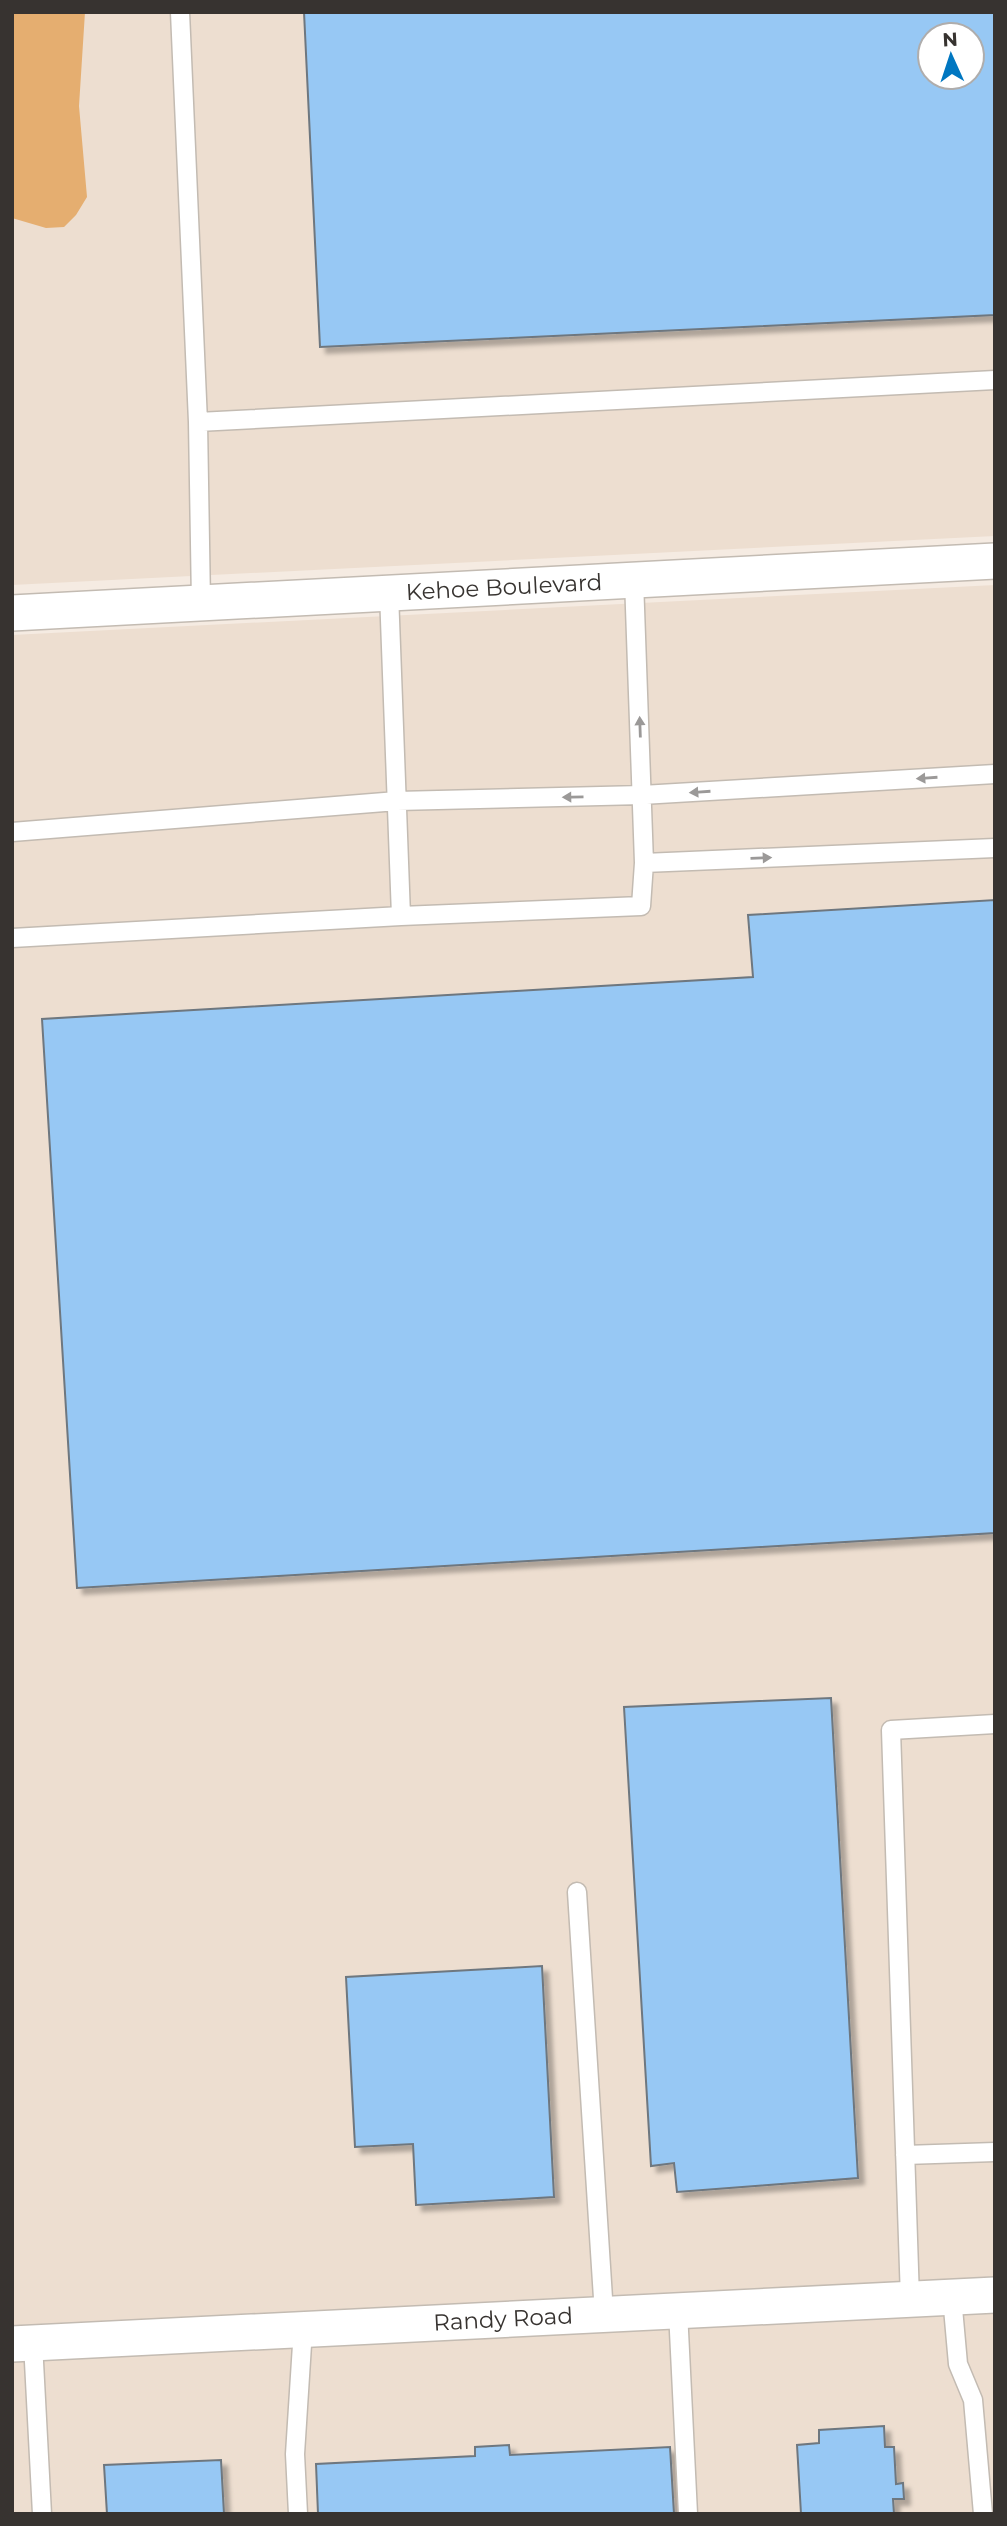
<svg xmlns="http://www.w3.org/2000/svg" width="1007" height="2526" font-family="Montserrat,sans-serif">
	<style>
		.built { fill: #edded0; fill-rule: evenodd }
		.water { fill: #e5ae70 }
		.building { fill: #97c8f4; stroke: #6e777f; stroke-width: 2; fill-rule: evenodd; filter: url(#shadow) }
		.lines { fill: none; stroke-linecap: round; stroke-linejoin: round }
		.service-casing { stroke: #c3bbb2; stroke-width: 21 }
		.minor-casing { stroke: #c3bbb2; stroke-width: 38 }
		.service { stroke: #fff; stroke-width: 18 }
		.minor { stroke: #fff; stroke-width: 35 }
		.oneway { fill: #9b9998 }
		.labels { text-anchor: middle; stroke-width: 5; stroke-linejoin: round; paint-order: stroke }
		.street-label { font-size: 23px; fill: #373330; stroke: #fff }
	</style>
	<defs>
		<filter id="shadow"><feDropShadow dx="6" dy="6" stdDeviation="2" flood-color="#0004"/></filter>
	</defs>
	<rect width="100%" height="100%" fill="#f5ebe2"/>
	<path class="built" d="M12 12H995V536L12 585ZM930 35H972V77H930Z
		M995 585V2514H12V635Z"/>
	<path class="water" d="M12 12H85L79 106 87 197 76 215 64 227 46 228 12 218Z"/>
	<path class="building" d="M304 12H995V315L320 347ZM930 35H972V77H930Z
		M995 900V1533L77 1588 42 1019 753 977 748 915Z
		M831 1698 858 2178 677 2192 674 2163 651 2166 624 1707Z
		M542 1966 554 2197 416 2205 413 2144 355 2147 346 1977Z
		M884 2426 885 2447H894L896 2484 903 2483 904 2499H893L894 2514H801L797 2445 819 2443V2430Z
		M509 2445 510 2455 670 2447 674 2514H318L316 2464 475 2456V2447Z
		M221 2460 224 2514H107L104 2465Z"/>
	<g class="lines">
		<defs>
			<path id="service" d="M180 12 198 422 201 603
				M198 422 995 380
				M12 832 397 801 642 795 995 774
				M644 863 995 848
				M401 916 641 906 644 863 634 580
				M12 938 401 916 389 593
				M577 1892 604 2314
				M905 2155 995 2152
				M952 2297 958 2364 973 2400 983 2514
				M910 2299 891 1730 995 1724
				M678 2311 688 2514
				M33 2343 42 2514
				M298 2514 295 2454 303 2329"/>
			<path id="minor" d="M12 613 995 561
				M12 2344 995 2295"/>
		</defs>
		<use href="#service" class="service-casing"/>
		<use href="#minor" class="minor-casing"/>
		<use href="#service" class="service"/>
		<use href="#minor" class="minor"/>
	</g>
	<defs><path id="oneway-solid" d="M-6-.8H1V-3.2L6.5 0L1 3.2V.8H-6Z" transform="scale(1.75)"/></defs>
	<g class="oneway">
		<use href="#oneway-solid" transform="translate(640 727) rotate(-92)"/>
		<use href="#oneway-solid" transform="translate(927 778) rotate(176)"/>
		<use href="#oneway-solid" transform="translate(700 792) rotate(176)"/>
		<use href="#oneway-solid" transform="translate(573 797) rotate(179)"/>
		<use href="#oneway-solid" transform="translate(761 858) rotate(-2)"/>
	</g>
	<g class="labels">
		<g class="street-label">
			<text transform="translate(504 587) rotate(-3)" y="8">Kehoe Boulevard</text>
			<text transform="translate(503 2319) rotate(-3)" y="8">Randy Road</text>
		</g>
	</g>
	<rect width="1007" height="2526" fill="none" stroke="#373330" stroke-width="28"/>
	<g transform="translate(951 56) rotate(357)"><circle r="33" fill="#ffffff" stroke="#afadac" stroke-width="2"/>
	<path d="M0-5L12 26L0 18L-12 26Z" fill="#0077c1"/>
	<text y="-10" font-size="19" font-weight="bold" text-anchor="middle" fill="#373330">N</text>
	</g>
</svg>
